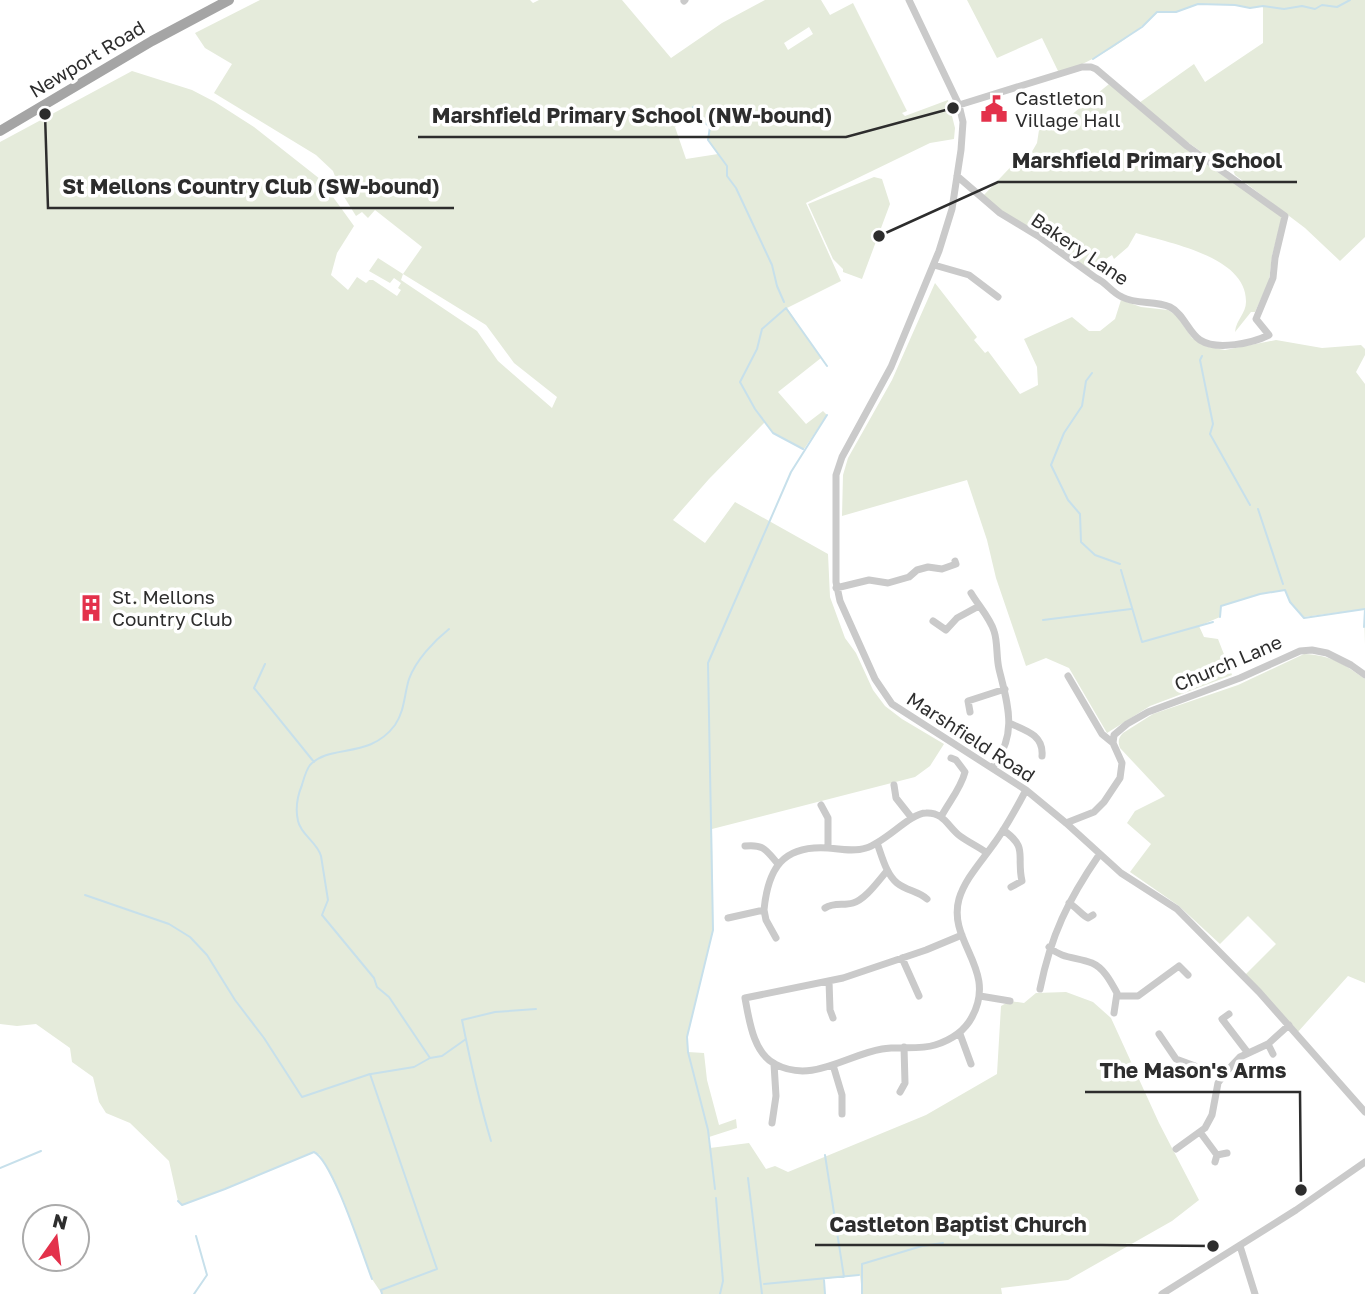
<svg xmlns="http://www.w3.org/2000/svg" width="1365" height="1294" font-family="'Golos Text',sans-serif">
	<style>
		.green { fill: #e5ebdb; fill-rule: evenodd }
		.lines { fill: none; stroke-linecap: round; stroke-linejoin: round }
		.stream { stroke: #c7e0eb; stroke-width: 2 }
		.minor { stroke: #cacaca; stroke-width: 7 }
		.major { stroke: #a5a5a5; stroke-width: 10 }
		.labels { text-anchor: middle; stroke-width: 7; stroke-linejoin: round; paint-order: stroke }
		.street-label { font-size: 19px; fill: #2d2d2d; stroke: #fff }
		.poi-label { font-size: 19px; fill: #2d2d2d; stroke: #fff; text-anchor: start }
		.leader { fill: none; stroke: #2d2d2d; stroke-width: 2.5 }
		.callout-dot { fill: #2d2d2d; stroke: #fff; stroke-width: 2.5 }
		.callout-label { font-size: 21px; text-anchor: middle; font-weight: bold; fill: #2d2d2d; stroke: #fff; stroke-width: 7; stroke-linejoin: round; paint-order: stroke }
	</style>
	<rect width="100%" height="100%" fill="#fff"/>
	<path class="green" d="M260 0H530L533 3 539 0H622L671 58 722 23 765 0H821L830 15 853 3 907 111 902 113 905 116 948 100 955 128 954 139 930 143 806 203 841 281 787 308 821 358 778 392 806 424 823 411 827 415 804 449 773 433 765 422 709 479 673 520 705 543 735 502 828 554 830 597 845 638 856 653 873 690 885 706 902 719 944 744 930 766 915 777 712 829 713 930 687 1037 688 1052 704 1053 707 1080 719 1125 736 1119 737 1128 709 1137 710 1148 749 1143 766 1169 775 1166 788 1172 926 1115 997 1074 1001 1006 1010 1001 1024 1003 1036 993 1066 992 1093 1002 1111 1018 1159 1123 1199 1200 1172 1221 1068 1280 1001 1288 1002 1294H862L860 1275 824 1279 825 1294H382L372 1279 344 1202 320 1155 314 1152 225 1189 182 1205 178 1201 169 1161 130 1123 106 1113 99 1102 93 1077 72 1062 70 1048 36 1024 17 1026 0 1024V142L132 71 192 90 215 102 254 127 320 179 354 226 337 253 331 275 348 290 357 277 366 283 369 280H373L397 296 401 290 398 288 401 283 394 278 390 283 369 271 378 258 403 274 422 247 375 210 368 218 362 212 356 216 341 192 333 171 316 155 214 93 232 64 205 48 195 33ZM809 27 813 34 788 50 784 43ZM697 113 699 118 710 127 708 140 718 154 686 159 675 127 685 119ZM403 274 486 325 514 363 557 397 552 408 498 361 477 331 401 280Z
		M967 0H1365V237L1340 261 1305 228 1235 175 1232 168 1227 170 1186 141 1139 103 1194 64 1205 82 1263 43V6L1250 8 1235 5 1198 4 1176 12H1158C1129 39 1096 61 1059 73L1042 38 997 58Z
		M1109 84 1282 217 1272 256 1269 281 1255 312H1251L1235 332C1236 320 1246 313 1246 302 1247 256 1168 243 1136 233L1128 247 1114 259 1112 255 1089 270 1011 220 983 196 1025 152 1030 155 1037 143 1039 130 1060 129 1070 116Z
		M874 177 882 179 890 204 862 279 843 272V269L833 259 808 204Z
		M935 283 977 337 974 340 985 353 988 351 1020 394 1038 385 1037 367 1024 339 1072 317 1089 331H1100L1115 319 1121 300 1141 307 1168 310 1177 316 1192 338 1208 347 1225 350 1276 340 1322 348 1361 345 1365 349V355L1356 372 1365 384V645L1364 609 1304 617 1290 602 1285 590 1260 594 1221 606 1220 617 1199 626 1204 637 1218 639 1232 675 1150 706 1107 733 1069 668 1046 658 1026 666 996 578 987 540 967 480 842 516 843 475 848 458 892 380Z
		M1304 654C1331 655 1344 664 1365 679V983L1348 976 1297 1033 1244 976 1276 944 1248 916 1220 944 1179 906 1130 872 1151 844 1127 823 1135 811 1165 796 1120 748C1118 742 1118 738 1123 733L1153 714 1238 685Z"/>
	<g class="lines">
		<path class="stream" d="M1093 59 1142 27 1157 12H1176L1198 4 1235 5 1250 8 1263 6 1284 9 1302 6 1315 9 1322 5 1337 7 1350 0
			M693 107 698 113 699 118 710 127 708 140 727 166V176L736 188 772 265 777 286 784 302
			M1202 356 1200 360 1213 424 1210 434 1250 505
			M1092 373 1086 381 1082 406 1064 433 1051 465 1068 500 1080 514 1081 542 1095 555 1120 564
			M803 449 773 433 755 409 740 382 757 349 762 329 786 308 827 366
			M1258 509 1283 584
			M1121 570 1142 642 1213 622
			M1220 617 1221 606 1260 594 1285 590 1290 602 1304 618 1365 609 1364 627
			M1043 620 1131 609
			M265 664 254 688 314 762
			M85 895 169 924 190 937 207 955 235 1000 264 1038 302 1097 370 1074 437 1269 381 1290 382 1294
			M430 1058 389 997 377 987 374 978 322 915 328 900 321 856C317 842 301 835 298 821 295 808 297 797 302 785 304 778 306 770 310 765 331 743 369 760 395 725 405 710 404 695 409 679 416 660 434 641 449 629
			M371 1074 414 1067 430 1058 442 1056 466 1039
			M491 1141C479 1101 470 1060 462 1020L495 1012 536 1009
			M825 1155 844 1277
			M0 1168 41 1151
			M748 1178 762 1294
			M715 1189 708 1130 688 1052 687 1037 713 930 708 663 791 472 827 415
			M716 1198 723 1281 720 1294
			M178 1201 182 1205 225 1189 314 1152C333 1161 363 1256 372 1279
			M824 1280 825 1294
			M764 1284 859 1275
			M194 1294 207 1275 196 1236
			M862 1294V1264L922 1246 943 1243"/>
		<path class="minor" d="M909 0 959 105 963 122 961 150 952 209 939 251 891 367 842 457 836 475V582L840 601 875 679 892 704 1026 790 1066 823 1121 873 1177 909 1259 992 1365 1112
			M684 1 685 0
			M957 176 1000 213 1038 236 1096 278C1107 283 1111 292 1122 297 1137 305 1155 300 1170 307 1184 314 1188 332 1200 340 1217 351 1253 343 1269 335L1256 319 1273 278 1275 258 1285 216 1187 146 1096 69 1091 67H1082L959 105
			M934 265 969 275 998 297
			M836 588 869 580 888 583 909 577 917 570 928 567 942 569 956 564 955 561
			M971 593C978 605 990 618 994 631 998 643 996 656 999 669 1008 706 1018 733 993 767
			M933 621 946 630 957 618 979 606
			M970 712 968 701 1005 689
			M1009 723C1025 730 1044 735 1042 756
			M1113 743 1114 735 1127 724 1148 712 1240 678 1300 651 1312 650 1327 653 1351 665 1365 675
			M894 785 896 798 911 817
			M821 805 828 818V848
			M941 817C949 802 961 788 965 772L956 760 951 758
			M1066 823 1094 812 1104 802 1120 778 1122 763 1113 743 1102 734 1068 676
			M1003 830C1029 848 1016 855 1022 881L1011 887
			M877 843C882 856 886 874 897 883 907 891 918 891 927 899
			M745 846C764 844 766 850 778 864
			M1069 903C1076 907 1083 916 1088 918L1093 915
			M825 908C834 902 844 906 853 903 866 899 878 881 887 871
			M764 910 766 920 776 938
			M728 918 764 910C768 869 782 845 828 848 840 849 854 852 866 848 886 842 910 813 926 813 944 812 948 827 960 836 968 842 979 847 987 853
			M962 935 926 950 843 978 745 998C749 1019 753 1053 775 1064 812 1084 846 1055 882 1049 899 1046 919 1050 935 1045 951 1040 964 1032 972 1017 998 969 947 942 959 899 965 879 981 862 993 845 1006 828 1016 809 1026 790
			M1049 947C1062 959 1077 957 1092 963 1104 968 1111 982 1117 993L1114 1013
			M902 958 919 996
			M829 981 830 1010 833 1018
			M1040 989C1051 935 1068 900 1099 855
			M980 996 1010 1001
			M1118 996H1138L1179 966 1188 975
			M1229 1014 1222 1019 1248 1053
			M960 1034 971 1064
			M1159 1034 1176 1059 1222 1076
			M1268 1044 1273 1054
			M833 1065 842 1095V1114
			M900 1092 905 1083 904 1047
			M772 1123 776 1096 774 1064
			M1200 1132 1217 1155
			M1176 1149 1205 1128 1212 1115 1218 1083 1225 1073 1240 1057 1268 1044 1289 1025
			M1215 1162 1217 1155 1227 1153
			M1240 1246 1255 1294
			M1162 1294 1296 1210 1365 1162"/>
		<path class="major" d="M0 131 152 41 229 0"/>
	</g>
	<defs>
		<symbol id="civic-bare" viewBox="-9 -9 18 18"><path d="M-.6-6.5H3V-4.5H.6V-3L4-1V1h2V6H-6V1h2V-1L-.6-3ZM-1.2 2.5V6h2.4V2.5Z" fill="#e3314b" stroke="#fff" stroke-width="2.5" paint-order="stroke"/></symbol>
		<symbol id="building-bare" viewBox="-9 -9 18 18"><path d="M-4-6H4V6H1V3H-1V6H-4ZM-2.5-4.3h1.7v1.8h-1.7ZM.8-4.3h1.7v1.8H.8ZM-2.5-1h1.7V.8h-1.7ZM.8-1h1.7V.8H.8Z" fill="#e3314b" stroke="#fff" stroke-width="2.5" paint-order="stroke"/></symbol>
	</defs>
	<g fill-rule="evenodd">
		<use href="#civic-bare" x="975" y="90" width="38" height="38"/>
		<use href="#building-bare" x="72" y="589" width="38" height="38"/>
	</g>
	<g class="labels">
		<g class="street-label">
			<text transform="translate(87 59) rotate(-31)" y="7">Newport Road</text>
			<text transform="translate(1080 249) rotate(34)" y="7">Bakery Lane</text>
			<text transform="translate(1228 663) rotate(-23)" y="7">Church Lane</text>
			<text transform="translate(971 737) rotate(33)" y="7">Marshfield Road</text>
		</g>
		<g class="poi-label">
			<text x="1015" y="105">Castleton<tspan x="1015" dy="22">Village Hall</tspan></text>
			<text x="112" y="604">St. Mellons<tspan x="112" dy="22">Country Club</tspan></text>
		</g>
	</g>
	<path class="leader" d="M953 108L846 137H418M879 236L998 182H1297M45 114L48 208H454M1301 1190L1300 1092H1085M1213 1246L1101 1245H815"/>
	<g class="callout-dot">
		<circle cx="953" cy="108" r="7"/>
		<circle cx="879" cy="236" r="7"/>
		<circle cx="45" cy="114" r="7"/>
		<circle cx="1301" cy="1190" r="7"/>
		<circle cx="1213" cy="1246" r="7"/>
	</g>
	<g class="callout-label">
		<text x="632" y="123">Marshfield Primary School (NW-bound)</text>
		<text x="1147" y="168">Marshfield Primary School</text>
		<text x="251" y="194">St Mellons Country Club (SW-bound)</text>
		<text x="1193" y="1078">The Mason's Arms</text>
		<text x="958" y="1232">Castleton Baptist Church</text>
	</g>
	<g transform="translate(56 1238) rotate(14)"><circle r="33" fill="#ffffff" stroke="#ababab" stroke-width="2"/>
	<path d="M0-5L12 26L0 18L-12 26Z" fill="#e3314b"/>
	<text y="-10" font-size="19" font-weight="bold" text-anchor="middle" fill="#2d2d2d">N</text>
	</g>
</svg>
